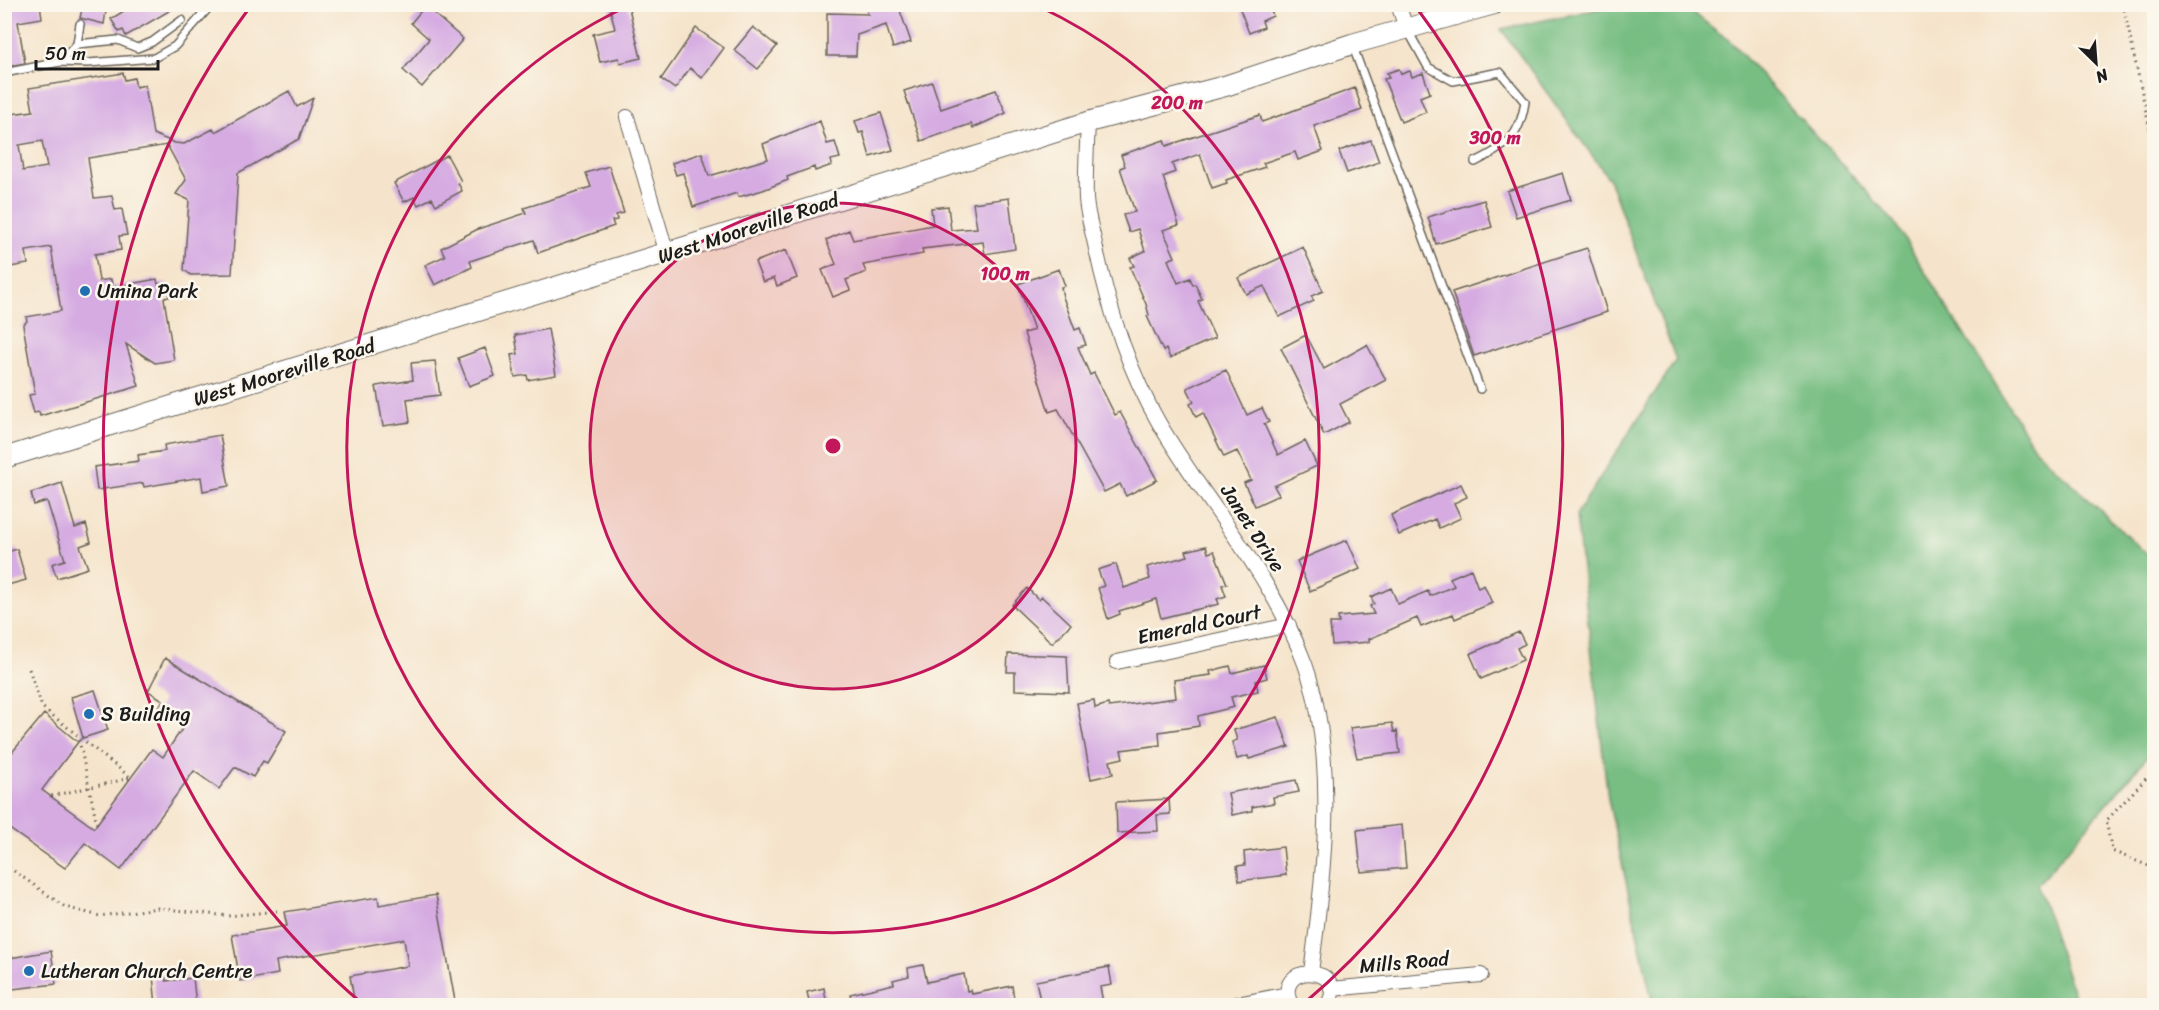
<svg xmlns="http://www.w3.org/2000/svg" width="2159" height="1010" font-family="Sriracha,sans-serif">
	<style>
		.forest { fill: #78be83; stroke: #4a6d50; stroke-width: 1.5 }
		.building { fill: #d5abe2; fill-rule: evenodd }
		.lines { fill: none; stroke-linecap: round; stroke-linejoin: round }
		.service-casing { stroke: #686259; stroke-width: 10 }
		.minor-casing { stroke: #686259; stroke-width: 16 }
		.secondary-casing { stroke: #686259; stroke-width: 22 }
		.path { stroke: #686259; stroke-width: 3; stroke-dasharray: 1.5 4.5; stroke-linecap: butt }
		.service { stroke: #fff; stroke-width: 7 }
		.minor { stroke: #fff; stroke-width: 14 }
		.secondary { stroke: #fff; stroke-width: 20 }
		.ring { fill: none; stroke: #c2185b; stroke-width: 3 }
		.poi-dot { fill: #1f6fb2; stroke: #fbf7ec; stroke-width: 2 }
		.labels { text-anchor: middle; stroke-width: 5; stroke-linejoin: round; paint-order: stroke }
		.street-label { font-size: 20px; fill: #1c1c1c; stroke: #fbf7ec }
		.poi-label { font-size: 20px; fill: #1c1c1c; stroke: #fbf7ec; text-anchor: start }
		.centre { fill: #c2185b; stroke: #fbf7ec; stroke-width: 3 }
		.ring-label { font-size: 18px; text-anchor: middle; font-weight: bold; fill: #c2185b; stroke: #fbf7ec; stroke-width: 5; stroke-linejoin: round; paint-order: stroke }
	</style>
	<rect width="100%" height="100%" fill="#fbf7ec"/>
	<filter id="ink" filterUnits="userSpaceOnUse"><feTurbulence type="fractalNoise" baseFrequency=".0167" numOctaves="2"/><feDisplacementMap in="SourceGraphic" scale="12" xChannelSelector="R" yChannelSelector="G"/><feConvolveMatrix kernelMatrix="1 2 1 2 8 2 1 2 1" color-interpolation-filters="sRGB"/></filter>
	<filter id="wash" filterUnits="userSpaceOnUse"><feTurbulence type="fractalNoise" baseFrequency=".008" numOctaves="4" result="noise"/><feDisplacementMap in="SourceGraphic" scale="24" xChannelSelector="R" yChannelSelector="G"/><feGaussianBlur stdDeviation="1.35" result="paint"/><feColorMatrix in="noise" values="0 0 0 0 0 0 0 0 0 0 0 0 0 0 0 0 0 1.4 0 .05"/><feComposite in="paint" operator="in"/></filter>
	<g filter="url(#wash)">
		<rect width="100%" height="100%" fill="#f5e4cb"/>
		<path class="forest" d="M1623 4 1683 5 1731 42 1894 222 2035 449 2154 561V749L2037 885 2076 1001 2083 1005H1653L1608 799 1576 515 1676 360 1609 179 1501 29Z"/>
		<g id="blocks">
			<path class="building" d="M4 4H40L42 18 18 22 25 63 4 67Z
				M83 4H107L104 24 80 18Z
				M135 4H181L126 36 123 30 119 32 111 19Z
				M628 4 641 58 620 63 619 58 600 62 593 34 615 29 610 8Z
				M864 4H888L889 8 898 5 911 42 893 48 886 25 857 35 856 56H827V13L868 14Z
				M1238 4H1269L1273 16 1262 21 1264 27 1249 33Z
				M425 6 463 39 422 87 403 70 429 39 411 23Z
				M753 27 777 46 758 69 734 50Z
				M696 28 724 48 702 78 690 68 675 89 661 79Z
				M1399 69 1401 74 1410 71 1412 77 1423 73 1430 93 1420 97 1426 112 1401 122 1384 79 1389 78 1387 73Z
				M123 73 125 80 134 78 136 87 145 85 153 134 175 143 184 144 213 129 215 132 289 91 297 107 313 98 299 139 238 173 232 274 191 275 184 270 189 200 176 194 186 180 167 145 88 158 94 198 112 196 115 210 122 209 127 235 119 236 121 250 95 254 99 281 111 279 112 287 157 279 158 284 167 283 169 297 164 298 174 360 155 363 126 344 139 386 40 416 39 412 34 413 29 395 35 394 23 325 27 321 26 317 61 311 51 247 26 251 28 264 4 268V115L33 111 29 88ZM42 141 47 167 23 171 19 145Z
				M932 82 941 109 996 90 1006 113 973 128 971 124 921 141 904 91Z
				M1355 88 1362 110 1314 126 1323 151 1298 160 1295 152 1263 163 1265 167 1226 180 1227 183 1212 188 1200 154 1172 164 1175 172 1163 177 1179 225 1163 230 1175 257 1168 260 1178 283 1190 278 1193 285 1195 284 1202 299 1198 301 1215 338 1170 358 1166 349 1163 351 1147 316 1149 315 1146 304 1130 267 1134 266 1130 258 1145 251 1138 229 1129 232 1123 215 1135 212 1120 168 1125 166 1121 155 1164 140 1166 146 1260 115 1262 122Z
				M881 113 893 150 870 157 863 132 859 133 855 121Z
				M820 121 827 144 835 142 840 158 831 160 832 165 815 171 814 167 787 177 788 180 763 190 738 197 737 193 693 207 683 173 676 175 672 163 702 153 709 176 768 159 763 144Z
				M1371 140 1379 162 1347 173 1339 151Z
				M447 155 461 181 458 183 462 191 436 205 432 198 418 205 414 197 404 202 394 183Z
				M609 166 624 213 616 215 617 220 612 221 614 226 538 253 534 240 470 261 472 267 435 285 425 265 445 256 441 248 478 229 526 213 524 208 591 187 586 173Z
				M1563 173 1571 200 1516 217 1507 191Z
				M1009 198 1015 249 985 254 983 242 922 249 923 254 863 265 866 272 846 280 850 290 833 297 822 270 836 264 826 240 849 230 853 240 933 225 931 208 948 206 951 230 977 228 973 203Z
				M1484 200 1492 227 1436 244 1428 217Z
				M1303 247 1323 291 1311 296 1314 301 1279 317 1264 286 1246 294 1238 278Z
				M1587 248 1607 312 1474 356 1452 292Z
				M786 250 797 278 777 286 774 278 763 282 755 262Z
				M1059 269 1065 286 1061 287 1063 297 1075 330 1080 328 1086 345 1078 347 1090 375 1094 373 1115 415 1120 412 1157 480 1126 496 1120 484 1104 492 1058 409 1049 412 1024 333 1034 330 1018 284Z
				M548 329 556 375 528 380 527 375 515 377 511 355 518 354 515 335Z
				M1306 335 1324 369 1367 345 1386 380 1340 404 1349 422 1324 435 1281 348Z
				M485 348 495 376 469 386 458 358Z
				M435 361 440 395 407 399 410 422 383 426 376 386 413 380 411 363Z
				M1226 370 1247 415 1262 408 1269 422 1264 424 1278 455 1305 441 1317 466 1274 486 1279 495 1255 506 1244 483 1251 480 1237 451 1224 457 1203 413 1196 417 1190 404 1194 402 1187 388Z
				M220 435 229 486 203 491 201 477 144 487 143 483 97 490 94 467 139 461 138 455 165 451 164 445Z
				M62 483 75 528 86 524 91 542 80 546 88 568 57 578 52 564 65 560 47 501 34 505 31 493Z
				M1461 484 1467 497 1454 503 1461 518 1439 528 1435 519 1399 535 1391 515Z
				M1347 540 1360 569 1310 591 1297 561Z
				M1206 546 1208 553 1214 551 1227 584 1222 585 1226 596 1217 599 1219 604 1161 618 1156 599 1119 611 1120 614 1108 619 1098 588 1104 586 1098 570 1116 564 1124 588 1150 579 1147 567 1188 556 1186 551Z
				M17 549 26 580 4 586V553Z
				M1471 569 1478 588 1484 585 1492 603 1455 619 1453 614 1421 627 1417 618 1369 639V642L1332 645 1330 623H1339L1338 617 1374 614 1370 606 1374 604 1371 597 1391 588 1398 604 1428 591 1430 596 1454 586 1450 578Z
				M1027 588 1039 600 1042 597 1071 624 1052 643 1012 605Z
				M1519 632 1525 644 1517 648 1523 660 1481 679 1470 654Z
				M1008 654 1067 656 1069 692 1015 690V672H1007Z
				M165 658 286 731 267 763 263 761 253 777 235 767 219 789 194 771 121 870 85 843 65 868 4 825V762L44 714 78 742 42 790 94 828 152 749 163 757 184 726 158 709 163 700 148 691Z
				M1264 665 1267 678 1256 681 1258 691 1231 697 1234 707 1198 716 1199 726 1159 732 1160 745 1121 750 1123 758 1110 761 1113 774 1091 779 1077 703 1094 700 1095 708 1108 704 1109 707 1176 698 1174 680 1211 675 1210 671 1230 666 1232 673Z
				M95 690 108 730 83 738 71 697Z
				M1278 717 1289 747 1249 759 1248 756 1237 759 1232 742 1237 740 1234 730Z
				M1392 723 1394 732 1397 731 1400 753 1357 758 1350 728Z
				M1296 780 1299 792 1273 797 1274 803 1252 807V811L1232 815 1228 793Z
				M1169 799 1170 814 1157 815 1158 831 1117 833 1116 802Z
				M1402 825 1406 868 1361 872 1357 830Z
				M1283 847 1286 875 1239 881 1237 866 1245 865 1244 852Z
				M436 895 455 1001 429 1005H355L350 976 408 966 404 939 276 961 278 974 240 981 232 935 287 926 284 912 378 897 379 905Z
				M51 951 56 984 4 990V959Z
				M923 965 927 982 964 974 967 991 971 990 972 994 1012 986 1015 1005H853L850 994 894 984 893 980 909 976 908 968Z
				M1109 967 1112 985 1100 987 1103 1002 1084 1005H1041L1036 981Z
				M165 975 166 981 193 978 196 1005H156L153 976Z
				M824 988 827 1005H810L807 992Z"/>
		</g>
	</g>
	<g filter="url(#ink)">
		<use href="#blocks" fill-opacity="0" stroke="#686259" stroke-width="1.5"/>
		<g class="lines">
			<defs>
				<path id="service" d="M1407 29 1428 67 1453 81 1500 72 1525 102C1520 137 1506 147 1475 162
					M77 44 118 40 137 48 152 42 182 20
					M1353 47 1480 389
					M60 62 77 44 80 24
					M4 73 60 62 88 63 154 58 175 46 212 4"/>
				<path id="minor" d="M1398 4 1406 28
					M627 117 667 254
					M1088 122C1087 148 1085 174 1086 199 1087 214 1092 230 1095 244 1108 306 1127 368 1159 423 1207 505 1272 574 1305 664 1338 756 1324 877 1311 972
					M1117 662 1289 625
					M1331 989 1481 975
					M1227 1006 1288 994
					M1292 1006C1268 961 1353 964 1327 1006"/>
				<path id="secondary" d="M4 458 1088 122 1225 86 1352 44 1494 4"/>
			</defs>
			<use href="#service" class="service-casing"/>
			<use href="#minor" class="minor-casing"/>
			<use href="#secondary" class="secondary-casing"/>
			<path class="path" d="M2123 4 2154 149
				M29 669 42 707 131 778 51 796
				M79 740 97 824
				M2154 770 2106 821 2112 851 2154 868
				M4 864 65 907 100 916 158 908 228 916 277 911"/>
			<use href="#service" class="service"/>
			<use href="#minor" class="minor"/>
			<use href="#secondary" class="secondary"/>
		</g>
	</g>
	<circle cx="833" cy="446" r="243" fill="#c2185b" fill-opacity=".12"/>
	<g class="ring">
		<circle cx="833" cy="446" r="243"/>
		<path d="M1038 6A486 486 0 1 1 628 6"/>
		<path d="M364 1005A730 730 0 0 1 250 7M1416 7A730 730 0 0 1 1302 1005"/>
	</g>
	<g class="poi-dot">
		<circle cx="85" cy="291" r="6"/>
		<circle cx="89" cy="714" r="6"/>
		<circle cx="29" cy="971" r="6"/>
	</g>
	<g class="labels">
		<g class="street-label">
			<text transform="translate(748 228) rotate(-18)" y="7">West Mooreville Road</text>
			<text transform="translate(284 372) rotate(-17)" y="7">West Mooreville Road</text>
			<text transform="translate(1253 528) rotate(57)" y="7">Janet Drive</text>
			<text transform="translate(1199 624) rotate(-12)" y="7">Emerald Court</text>
			<text transform="translate(1404 962) rotate(-5)" y="7">Mills Road</text>
		</g>
		<g class="poi-label">
			<text x="97" y="298">Umina Park</text>
			<text x="101" y="721">S Building</text>
			<text x="41" y="978">Lutheran Church Centre</text>
		</g>
	</g>
	<circle cx="833" cy="446" r="9" class="centre"/>
	<g class="ring-label">
		<text x="1177" y="109">200 m</text>
		<text x="1495" y="144">300 m</text>
		<text x="1005" y="280">100 m</text>
	</g>
	<rect width="2159" height="1010" fill="none" stroke="#fbf7ec" stroke-width="24"/>
	<g transform="translate(2096 63) rotate(155)" stroke="#fbf7ec" stroke-width="4.5" paint-order="stroke">
	<path d="M0-4.5L10 22L0 15L-10 22Z" fill="#1c1c1c"/>
	<text y="-9" font-size="16" font-weight="bold" text-anchor="middle" fill="#1c1c1c">N</text>
	</g>
	<path d="M36 60v9h122v-9" fill="none" stroke="#1c1c1c" stroke-width="3"/>
	<text x="45" y="60" font-size="18" fill="#1c1c1c" stroke="#fbf7ec" stroke-width="4.5" paint-order="stroke">50 m</text>
</svg>
